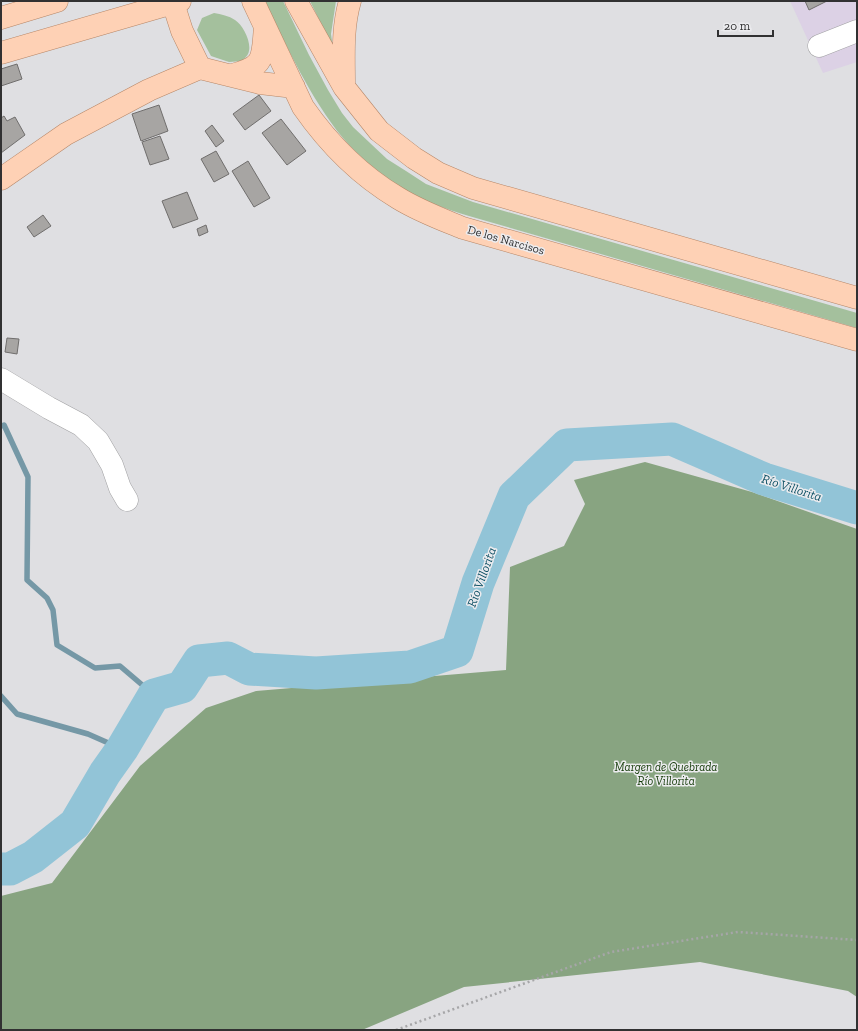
<svg xmlns="http://www.w3.org/2000/svg" width="858" height="1031" font-family="'Zilla Slab',serif">
	<style>
		.commercial { fill: #dcd1e5 }
		.green { fill: #a4c09d }
		.forest { fill: #88a481 }
		.lines { fill: none; stroke-linecap: round; stroke-linejoin: round }
		.stream { stroke: #7598a6; stroke-width: 5.5 }
		.river { stroke: #92c4d7; stroke-width: 33 }
		.building { fill: #a7a5a3; stroke: #706e6d }
		.minor-casing { stroke: #a1a1a3; stroke-width: 23 }
		.major-casing { stroke: #b68667; stroke-width: 23 }
		.path { stroke: #a6a6a8; stroke-width: 2.5; stroke-dasharray: 2 3; stroke-linecap: butt }
		.minor { stroke: #fff; stroke-width: 22 }
		.major { stroke: #fed1b5; stroke-width: 22 }
		.labels { text-anchor: middle; stroke-width: 3; stroke-linejoin: round; paint-order: stroke }
		.street-label { font-size: 12px; fill: #313132; stroke: #ececef }
		.park-label { font-size: 12px; font-style: italic; fill: #143a08; stroke: #ececef }
		.water-label { font-size: 13px; font-style: italic; fill: #115367; stroke: #ececef }
	</style>
	<rect width="100%" height="100%" fill="#dfdfe2"/>
	<path class="commercial" d="M790 1H857V62L823 73Z"/>
	<path class="green" d="M264 1H283L309 55 328 90 342 113 353 127 387 159 406 171 426 184 473 202 857 313V328L469 216C445 209 420 200 399 186 379 173 359 157 343 138 310 98 288 48 264 1Z
		M310 1H336L331 34 333 48Z
		M214 13C221 14 229 16 235 20 243 25 253 44 248 54 247 56 244 59 242 61L229 62 211 56 197 30 202 18Z"/>
	<path class="forest" d="M645 462 752 492 857 529V997L848 991 700 962 464 987 362 1030H1V896L52 883 140 766 206 708 256 691 506 670 510 567 564 546 585 504 574 480Z"/>
	<g class="lines">
		<path class="stream" d="M1 426 4 425 28 477 27 580 47 598 53 610 57 645 95 668 120 666 154 695
			M1 696 17 714 88 734 122 749"/>
		<path class="river" d="M1 869H10L33 857 75 824 105 773 122 749 154 695 182 687 199 661 228 658 249 669 316 673 410 667 457 651 478 583 514 496 567 445 672 439 764 479 857 508"/>
	</g>
	<path class="building" d="M805 1H827L809 10Z
		M17 64 22 79 1 86V69Z
		M259 95 271 111 245 130 233 114Z
		M159 105 168 131 141 141 132 114Z
		M4 116 7 121 15 117 25 135 1 153V118Z
		M281 119 306 151 287 165 262 133Z
		M212 125 224 141 216 147 205 131Z
		M160 136 169 159 150 165 142 142Z
		M216 151 229 174 214 182 201 159Z
		M248 161 270 198 254 207 232 171Z
		M187 192 198 219 173 228 162 201Z
		M43 215 51 226 34 237 27 227Z
		M206 225 208 232 199 236 197 229Z
		M7 338 19 339 17 354 5 352Z"/>
	<g class="lines">
		<defs>
			<path id="minor" d="M819 46 857 31
				M1 379 49 408 81 425 98 441 112 465 120 488 127 500"/>
			<path id="major" d="M253 1 303 107C328 143 361 176 398 198 419 211 441 219 463 228L857 340
				M296 1 344 87 379 131 414 158 438 173 473 188 857 298
				M173 3 182 31 200 68
				M1 18 57 1
				M1 53 180 1
				M232 75C266 66 262 58 265 27
				M344 84C344 56 342 28 350 1
				M1 179 66 134 149 90 200 68 260 83 294 87"/>
		</defs>
		<use href="#minor" class="minor-casing"/>
		<use href="#major" class="major-casing"/>
		<path class="path" d="M396 1030 611 952 738 932 857 940"/>
		<use href="#minor" class="minor"/>
		<use href="#major" class="major"/>
	</g>
	<g class="labels">
		<g class="street-label">
			<text transform="translate(506 240) rotate(16)" y="4">De los Narcisos</text>
		</g>
		<g class="park-label">
			<text x="666" y="771">Margen de Quebrada<tspan x="666" dy="14">Río Villorita</tspan></text>
		</g>
		<g class="water-label">
			<text transform="translate(792 487) rotate(18)" y="5">Río Villorita</text>
			<text transform="translate(481 577) rotate(-70)" y="5">Río Villorita</text>
		</g>
	</g>
	<rect width="858" height="1031" fill="none" stroke="#313132" stroke-width="4"/>
	<path d="M718 30v6h55v-6" fill="none" stroke="#313132" stroke-width="2"/>
	<text x="724" y="30" font-size="12" fill="#313132" stroke="#ececef" stroke-width="3" paint-order="stroke">20 m</text>
</svg>
